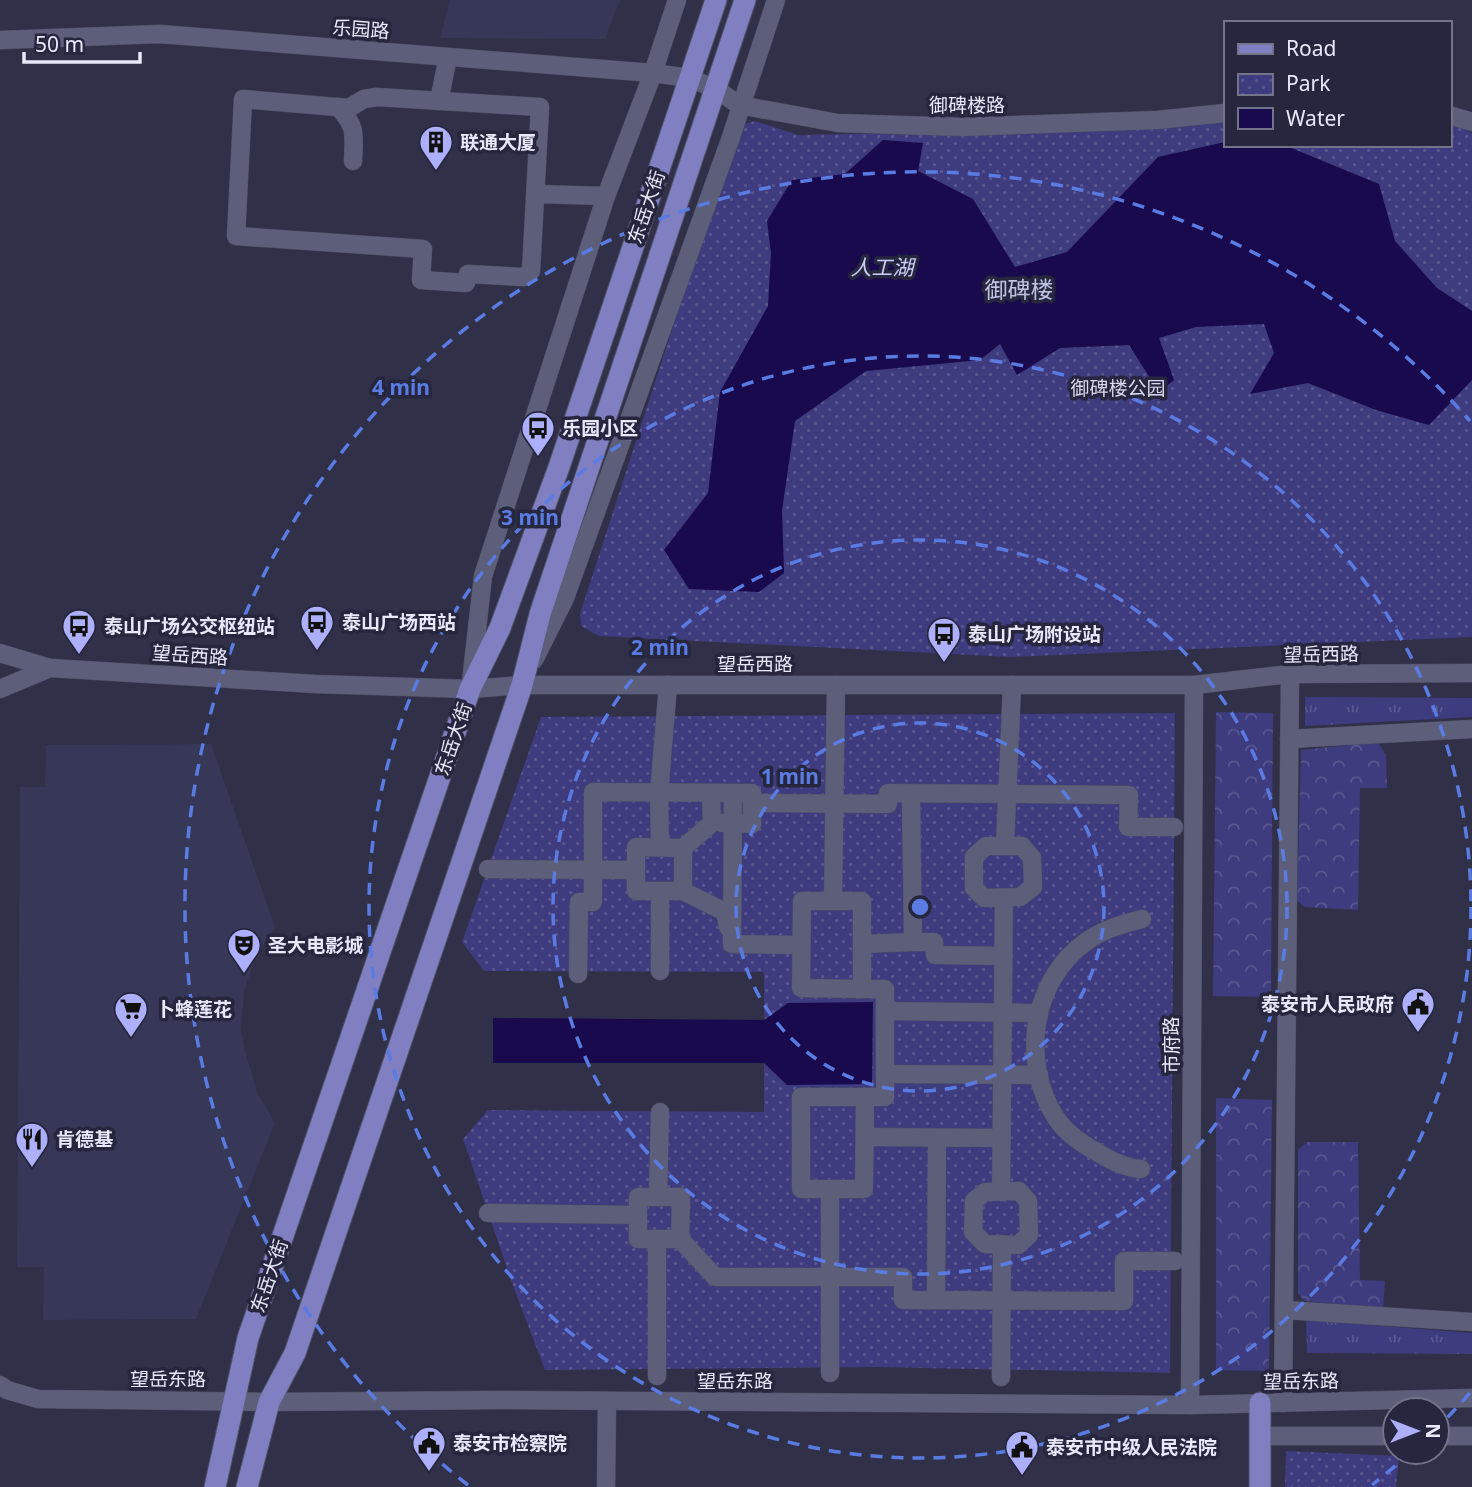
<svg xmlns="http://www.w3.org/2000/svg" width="1472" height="1487" font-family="'Noto Sans','Noto Sans SC',sans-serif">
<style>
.built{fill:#373757}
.grass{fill:url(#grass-tufts)}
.forest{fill:url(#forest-crowns)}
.park{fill:url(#park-dots)}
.water{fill:#180a4c}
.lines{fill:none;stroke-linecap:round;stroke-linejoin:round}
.minor-casing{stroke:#4e4e64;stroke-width:19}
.major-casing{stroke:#4e4e64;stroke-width:23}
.minor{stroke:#5d5f7a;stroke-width:18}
.major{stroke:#7f7fc1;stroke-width:21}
.ring{fill:none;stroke:#5a7ce2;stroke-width:3.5;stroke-dasharray:12 9}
.labels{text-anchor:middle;stroke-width:7;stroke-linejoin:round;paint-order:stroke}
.street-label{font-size:19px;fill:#e7e8f9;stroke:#26263f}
.poi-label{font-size:19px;font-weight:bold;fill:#e7e8f9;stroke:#26263f;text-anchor:start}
.park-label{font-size:19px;fill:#d8d9ee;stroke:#26263f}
.water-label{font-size:21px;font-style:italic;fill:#cccef7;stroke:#26263f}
.quarter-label{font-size:23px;fill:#c1c3e3;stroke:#26263f}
.centre{fill:#5a7ce2;stroke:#26263f;stroke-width:3.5}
.ring-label{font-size:21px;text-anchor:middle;font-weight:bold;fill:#5a7ce2;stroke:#26263f;stroke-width:7;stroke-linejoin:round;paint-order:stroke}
</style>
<defs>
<pattern id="grass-tufts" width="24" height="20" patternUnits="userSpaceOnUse" patternTransform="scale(1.75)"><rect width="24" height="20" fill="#3e3b7e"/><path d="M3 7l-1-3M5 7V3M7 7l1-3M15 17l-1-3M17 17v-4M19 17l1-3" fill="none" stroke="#5a5791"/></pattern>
<pattern id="forest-crowns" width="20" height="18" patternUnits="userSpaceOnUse" patternTransform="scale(1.75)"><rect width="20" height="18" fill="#3e3b7e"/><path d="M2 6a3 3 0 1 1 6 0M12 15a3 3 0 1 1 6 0" fill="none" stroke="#5a5791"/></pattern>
<pattern id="park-dots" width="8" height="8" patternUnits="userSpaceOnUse" patternTransform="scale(1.75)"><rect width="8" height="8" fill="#3e3b7e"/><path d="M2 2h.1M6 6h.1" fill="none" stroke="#5a5791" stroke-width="1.8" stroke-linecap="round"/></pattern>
</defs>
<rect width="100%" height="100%" fill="#303049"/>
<g class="built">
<path d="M 450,0 L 620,0 L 605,39 L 440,38 Z"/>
<path d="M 211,744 L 275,927 L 255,958 L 244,993 L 241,1029 L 245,1050 L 257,1092 L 275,1123 L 196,1319 L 43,1320 L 44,1267 L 17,1267 L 20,787 L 45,787 L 46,745 Z"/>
</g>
<g class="grass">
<path d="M 1305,697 L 1472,698 L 1472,717 L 1305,726 Z"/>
<path d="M 1306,1320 L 1472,1333 L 1472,1354 L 1307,1353 Z"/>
</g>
<g class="forest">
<path d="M 1216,712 L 1273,713 L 1271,997 L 1213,996 Z"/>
<path d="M 1378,742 L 1386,755 L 1387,788 L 1360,788 L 1358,910 L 1304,907 L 1297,900 L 1301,750 Z"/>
<path d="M 1216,1098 L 1272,1100 L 1269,1371 L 1216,1370 Z"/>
<path d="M 1307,1142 L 1358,1142 L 1360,1280 L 1385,1281 L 1383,1309 L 1305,1301 L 1298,1294 L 1298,1150 Z"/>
</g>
<g class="park">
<path d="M 1225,116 L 1225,145 L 1449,145 L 1449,122 L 1472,133 L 1472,637 L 1011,657 L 599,636 L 581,626 L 580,614 L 738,126 L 755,121 L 798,135 L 1031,130 Z"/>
<path d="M 1175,713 L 1170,1373 L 878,1367 L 545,1370 L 513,1286 L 463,1139 L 488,1110 L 764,1112 L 764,972 L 484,971 L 462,942 L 541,717 Z"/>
<path d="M 1286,1451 L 1399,1456 L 1396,1487 L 1285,1487 Z"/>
</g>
<g class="water">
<path d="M 883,140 L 923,143 L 918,171 L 973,199 L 1015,267 L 1067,252 L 1158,157 L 1225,142 L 1225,145 L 1284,145 L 1379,184 L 1395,241 L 1437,288 L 1472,311 L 1472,380 L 1429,425 L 1376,410 L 1308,383 L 1250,394 L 1274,353 L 1264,324 L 1196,327 L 1159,338 L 1174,380 L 1159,392 L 1129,345 L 1060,348 L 1017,375 L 1000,344 L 980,360 L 866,371 L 795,421 L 782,510 L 784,573 L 759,592 L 689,589 L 664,550 L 708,493 L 720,392 L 768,306 L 771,253 L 767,221 L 792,180 L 845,174 Z"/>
<path d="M 873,1002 L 872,1084 L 787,1085 L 764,1063 L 493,1063 L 493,1018 L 764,1020 L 788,1003 Z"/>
</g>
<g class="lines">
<defs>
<g id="minor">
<path d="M 0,40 L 160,34 L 653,73 L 689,78 L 716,89 L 739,105 L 838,123 L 962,127 L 1157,120 L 1225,113"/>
<path d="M 377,97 L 540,107 L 531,271 L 524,277 L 468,274 L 466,283 L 421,280 L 423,249 L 236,236 L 243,99 L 349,108 L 364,99 Z"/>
<path d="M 439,101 L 448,57"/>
<path d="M 338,107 C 357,127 354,134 353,161"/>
<path d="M 1449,115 L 1472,122"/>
<path d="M 536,194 L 606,196"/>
<path d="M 0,653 L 50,668"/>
<path d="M 534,660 L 565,598 L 730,140 L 776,0"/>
<path d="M 471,682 L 483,576 L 606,196 L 653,73 L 677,0"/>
<path d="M 0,689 L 50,668 L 315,684 L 470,689 L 522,685 L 1194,685 L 1290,674 L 1472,673"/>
<path d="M 1289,739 L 1472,729"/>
<path d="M 733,793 L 732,944 L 801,945"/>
<path d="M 722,823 L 752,824 L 752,803"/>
<path d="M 986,846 L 1022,846 L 1032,858 L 1033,887 L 1020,897 L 984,898 L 974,888 L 974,857 Z"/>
<path d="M 1005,846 L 1012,685"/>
<path d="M 636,847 L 683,848 L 683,891 L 636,891 Z"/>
<path d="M 660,847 L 659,793 L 668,685"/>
<path d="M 683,848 L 712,823 L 711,793"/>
<path d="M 488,869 L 636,870"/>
<path d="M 660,891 L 660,971"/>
<path d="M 683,891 L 725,912 L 728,927"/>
<path d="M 833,901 L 802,901 L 801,988 L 862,989"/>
<path d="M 913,942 L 934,942 L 935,955 L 1004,956"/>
<path d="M 862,944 L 913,942 L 911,794"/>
<path d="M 578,974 L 579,902 L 593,902 L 593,792 L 752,793 L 752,803 L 888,804 L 888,793 L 1129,795 L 1128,827 L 1174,827"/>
<path d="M 885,1011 L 1038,1013"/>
<path d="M 885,1074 L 1039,1075"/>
<path d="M 865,1137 L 1002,1138"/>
<path d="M 1141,1169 C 1125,1168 1111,1161 1097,1152 C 1082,1144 1066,1133 1056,1118 C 1020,1062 1031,980 1087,941 C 1104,929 1123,924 1142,919"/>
<path d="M 830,1189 L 801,1189 L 801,1097 L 865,1097"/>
<path d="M 1019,1191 L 1028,1201 L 1029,1235 L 1018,1245 L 985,1244 L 973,1232 L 974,1201 L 985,1192 Z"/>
<path d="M 1001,1192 L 1004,898"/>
<path d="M 658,1197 L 660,1112"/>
<path d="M 488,1213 L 638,1215"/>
<path d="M 657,1239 L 657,1376"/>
<path d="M 680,1239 L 638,1239 L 638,1197 L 681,1197 L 680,1239 L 715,1277 L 903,1277 L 903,1300 L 1124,1301 L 1124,1261 L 1175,1261"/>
<path d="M 936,1300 L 937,1138"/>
<path d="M 1285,1310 L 1472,1322"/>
<path d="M 830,1373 L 830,1189 L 864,1189 L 865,1097 L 885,1097 L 885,989 L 862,989 L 862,901 L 833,901 L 836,685"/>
<path d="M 1001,1377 L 1002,1244"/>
<path d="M 0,1385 L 7,1390 L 38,1399 L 269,1402 L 498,1400 L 1190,1405 L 1472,1398"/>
<path d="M 1283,1403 L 1290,674"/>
<path d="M 1190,1405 L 1194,685"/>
<path d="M 1260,1436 L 1395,1436"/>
<path d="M 1437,1436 L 1472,1436"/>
<path d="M 606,1487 L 607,1401"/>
</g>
<g id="major">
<path d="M 215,1487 L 248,1338 L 470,689 L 500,628 L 559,467 L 716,0"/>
<path d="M 247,1487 L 269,1402 L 295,1353 L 522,685 L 540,614 L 745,0"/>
<path d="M 1260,1487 L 1260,1403"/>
</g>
</defs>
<use href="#minor" class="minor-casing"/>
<use href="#major" class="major-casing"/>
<use href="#minor" class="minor"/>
<use href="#major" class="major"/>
</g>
<g class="ring">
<circle cx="920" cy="907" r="184"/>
<circle cx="920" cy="907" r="367"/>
<circle cx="920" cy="907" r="551"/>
<path d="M1470 1393A734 734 0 0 1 1439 1426M1411 1452A734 734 0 0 1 1372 1485M468 1485A734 734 0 1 1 1470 421"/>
</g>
<defs>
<symbol id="building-pin" viewBox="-11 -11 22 30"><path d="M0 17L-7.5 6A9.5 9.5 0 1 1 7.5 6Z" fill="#adaffb" stroke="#26263f"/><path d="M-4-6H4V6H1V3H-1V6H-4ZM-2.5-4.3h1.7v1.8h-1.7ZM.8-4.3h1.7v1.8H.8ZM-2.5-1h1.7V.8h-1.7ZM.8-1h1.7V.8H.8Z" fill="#111"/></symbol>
<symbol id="bus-pin" viewBox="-11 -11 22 30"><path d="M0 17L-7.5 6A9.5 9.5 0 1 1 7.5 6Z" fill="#adaffb" stroke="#26263f"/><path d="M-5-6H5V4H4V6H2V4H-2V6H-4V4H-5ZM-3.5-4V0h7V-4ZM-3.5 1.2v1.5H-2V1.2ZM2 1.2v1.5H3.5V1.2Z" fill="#111"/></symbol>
<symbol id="theatre-pin" viewBox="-11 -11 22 30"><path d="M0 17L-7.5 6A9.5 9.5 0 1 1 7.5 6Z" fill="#adaffb" stroke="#26263f"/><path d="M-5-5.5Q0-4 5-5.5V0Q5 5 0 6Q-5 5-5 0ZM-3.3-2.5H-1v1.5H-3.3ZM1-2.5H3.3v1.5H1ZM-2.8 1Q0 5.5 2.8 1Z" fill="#111"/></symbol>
<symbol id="civic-pin" viewBox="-11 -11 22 30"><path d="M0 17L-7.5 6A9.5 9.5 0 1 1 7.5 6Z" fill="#adaffb" stroke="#26263f"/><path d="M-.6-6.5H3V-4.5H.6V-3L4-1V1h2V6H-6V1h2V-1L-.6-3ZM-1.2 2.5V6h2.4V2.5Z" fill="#111"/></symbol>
<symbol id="supermarket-pin" viewBox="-11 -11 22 30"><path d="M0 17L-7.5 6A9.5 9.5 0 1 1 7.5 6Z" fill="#adaffb" stroke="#26263f"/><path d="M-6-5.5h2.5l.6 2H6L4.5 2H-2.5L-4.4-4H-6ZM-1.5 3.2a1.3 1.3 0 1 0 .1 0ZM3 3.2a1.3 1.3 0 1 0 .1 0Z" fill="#111"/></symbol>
<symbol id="restaurant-pin" viewBox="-11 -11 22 30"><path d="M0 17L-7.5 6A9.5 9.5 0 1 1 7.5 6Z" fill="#adaffb" stroke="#26263f"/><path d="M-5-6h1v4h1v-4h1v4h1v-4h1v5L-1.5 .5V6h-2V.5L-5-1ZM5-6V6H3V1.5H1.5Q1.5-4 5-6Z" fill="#111"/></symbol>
</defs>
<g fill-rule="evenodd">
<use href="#building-pin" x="417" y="123" width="38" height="52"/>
<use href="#bus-pin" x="519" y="409" width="38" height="52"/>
<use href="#bus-pin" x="298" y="603" width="38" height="52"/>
<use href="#bus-pin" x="60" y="607" width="38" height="52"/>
<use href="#bus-pin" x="925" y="615" width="38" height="52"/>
<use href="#theatre-pin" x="225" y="926" width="38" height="52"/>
<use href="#civic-pin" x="1399" y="985" width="38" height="52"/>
<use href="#supermarket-pin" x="112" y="990" width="38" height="52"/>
<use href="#restaurant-pin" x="13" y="1120" width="38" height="52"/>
<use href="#civic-pin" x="410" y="1424" width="38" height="52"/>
<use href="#civic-pin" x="1003" y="1428" width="38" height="52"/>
</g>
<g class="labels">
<g class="street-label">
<text transform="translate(361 29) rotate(4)" y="7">乐园路</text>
<text x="967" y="112">御碑楼路</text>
<text transform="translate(646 207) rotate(-71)" y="7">东岳大街</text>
<text transform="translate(1321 654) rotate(-1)" y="7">望岳西路</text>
<text transform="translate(190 655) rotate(4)" y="7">望岳西路</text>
<text x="755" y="671">望岳西路</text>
<text transform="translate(453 739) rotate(-71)" y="7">东岳大街</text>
<text transform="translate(1171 1045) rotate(-90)" y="7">市府路</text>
<text transform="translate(269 1276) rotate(-71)" y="7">东岳大街</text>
<text x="168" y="1386">望岳东路</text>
<text x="735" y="1388">望岳东路</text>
<text transform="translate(1301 1381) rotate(-1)" y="7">望岳东路</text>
</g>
<g class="poi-label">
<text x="460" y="149">联通大厦</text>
<text x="562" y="435">乐园小区</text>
<text x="342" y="629">泰山广场西站</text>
<text x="104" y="633">泰山广场公交枢纽站</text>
<text x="968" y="641">泰山广场附设站</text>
<text x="268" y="952">圣大电影城</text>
<text x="1394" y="1011" text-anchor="end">泰安市人民政府</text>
<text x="156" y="1016">卜蜂莲花</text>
<text x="56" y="1146">肯德基</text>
<text x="453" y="1450">泰安市检察院</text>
<text x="1046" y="1454">泰安市中级人民法院</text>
</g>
<g class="park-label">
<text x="1118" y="395">御碑楼公园</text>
</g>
<g class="water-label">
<text x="882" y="275">人工湖</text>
</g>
<g class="quarter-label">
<text x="1019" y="298">御碑楼</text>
</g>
</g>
<circle cx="920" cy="907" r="10" class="centre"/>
<g class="ring-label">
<text x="401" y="395">4 min</text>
<text x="530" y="525">3 min</text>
<text x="660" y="655">2 min</text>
<text x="790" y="784">1 min</text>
</g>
<rect x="1224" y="21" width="228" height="126" fill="#26263f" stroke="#737489" stroke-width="2"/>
<rect x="1238" y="44" width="35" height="10" fill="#7f7fc1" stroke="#737489" stroke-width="2"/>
<text x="1286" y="56" font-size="21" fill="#e7e8f9">Road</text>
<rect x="1238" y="74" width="35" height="21" fill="url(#park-dots)" stroke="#737489" stroke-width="2"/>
<text x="1286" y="91" font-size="21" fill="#e7e8f9">Park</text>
<rect x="1238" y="108" width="35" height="21" fill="#180a4c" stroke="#737489" stroke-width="2"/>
<text x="1286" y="126" font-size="21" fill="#e7e8f9">Water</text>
<g transform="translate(1416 1431) rotate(90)"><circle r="33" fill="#26263f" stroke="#737489" stroke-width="2"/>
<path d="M0-5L12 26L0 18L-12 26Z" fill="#adaffb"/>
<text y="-10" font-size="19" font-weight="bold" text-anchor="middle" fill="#e7e8f9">N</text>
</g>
<path d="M24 52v10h116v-10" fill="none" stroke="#e7e8f9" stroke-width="3.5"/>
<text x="35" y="52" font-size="21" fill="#e7e8f9" stroke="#26263f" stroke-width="5" paint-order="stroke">50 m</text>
</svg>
